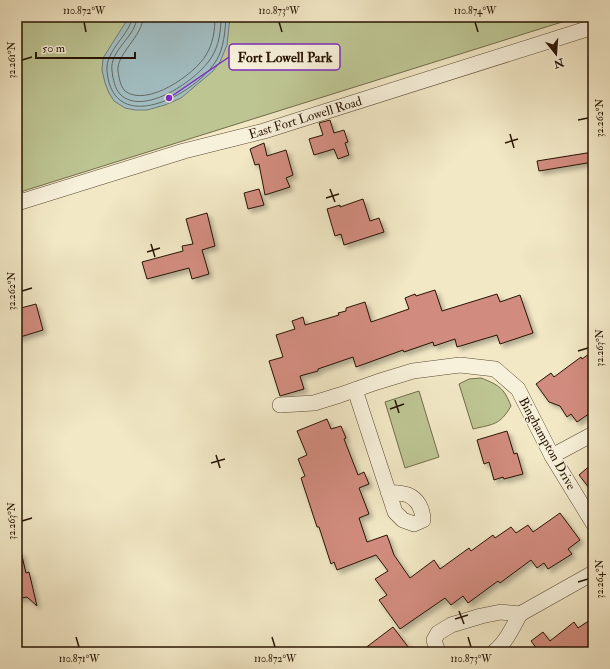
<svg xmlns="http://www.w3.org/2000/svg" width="610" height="669" font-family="'IM FELL Double Pica',serif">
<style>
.green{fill:#bdc593;stroke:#726c4a}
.water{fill:#a1bdc1;stroke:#707975}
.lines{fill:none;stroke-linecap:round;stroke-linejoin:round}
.shore{stroke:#646862;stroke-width:1}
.building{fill:#d28c7f;stroke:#271402;filter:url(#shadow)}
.minor-casing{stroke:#5a4933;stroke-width:16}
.minor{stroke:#f7f0da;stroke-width:15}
.ticks{fill:none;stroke:#271402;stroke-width:1.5}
.labels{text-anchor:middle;stroke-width:3;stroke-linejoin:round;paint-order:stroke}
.street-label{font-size:13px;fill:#271402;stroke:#f7f0da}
.leader{fill:none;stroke:#7b2cbf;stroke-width:1.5}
.callout-dot{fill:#7b2cbf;stroke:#f7f0da;stroke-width:1.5}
.callout{fill:#f7f0da;stroke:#7b2cbf;stroke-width:1.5}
.callout-label{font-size:14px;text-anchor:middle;font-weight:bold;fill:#271402}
.neatline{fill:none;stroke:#271402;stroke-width:1.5}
.ticks-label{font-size:10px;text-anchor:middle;fill:#271402}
</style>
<defs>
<filter id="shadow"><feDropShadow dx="3.5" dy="3.5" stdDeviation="2" flood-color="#0004"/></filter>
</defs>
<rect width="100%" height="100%" fill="#f2e8c6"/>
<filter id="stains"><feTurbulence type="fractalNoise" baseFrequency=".005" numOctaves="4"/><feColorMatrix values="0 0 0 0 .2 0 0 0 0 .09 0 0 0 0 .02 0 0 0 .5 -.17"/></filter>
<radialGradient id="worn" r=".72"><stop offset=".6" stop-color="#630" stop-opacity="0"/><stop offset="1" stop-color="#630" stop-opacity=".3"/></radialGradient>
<g class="green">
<path d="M 17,17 L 578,17 L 17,193 Z"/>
<path d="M 481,378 C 499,385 504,388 511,406 C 500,425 494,424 473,429 L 459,384 L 469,379 Z"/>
<path d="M 419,391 L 439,457 L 405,468 L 385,402 Z"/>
</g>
<path class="water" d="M 129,17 L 230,17 L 227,45 L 220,62 L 213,71 L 181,98 L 165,105 L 147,110 L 135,110 L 125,108 L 114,101 L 109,93 L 105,83 L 102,70 L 103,58 Z"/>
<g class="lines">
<g class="shore">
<path d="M 132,17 C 131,34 105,50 107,71 C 113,138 195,95 216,61 C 224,48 225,32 226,17"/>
<path d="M 137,17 C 136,37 109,50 112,71 C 113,79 115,89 120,94 C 143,118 198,79 211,58 C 219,46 221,31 221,17"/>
<path d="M 143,17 C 143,36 116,54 118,71 C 119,77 120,86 125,91 C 147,108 195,74 206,55 C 213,44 215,30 215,17"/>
</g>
</g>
<g class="building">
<path d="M 330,120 L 334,133 L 344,130 L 348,142 L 345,143 L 349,155 L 338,159 L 334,149 L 314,155 L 309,139 L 323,135 L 319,123 Z"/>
<path d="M 264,143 L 267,156 L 286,150 L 293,175 L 286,178 L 290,187 L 265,195 L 259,164 L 255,165 L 250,149 Z"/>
<path d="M 593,152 L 593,162 L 539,171 L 537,161 Z"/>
<path d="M 259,189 L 264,205 L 248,209 L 244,193 Z"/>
<path d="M 363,199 L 370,221 L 379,218 L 384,232 L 344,245 L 341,234 L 335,236 L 327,209 L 340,205 L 340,207 Z"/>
<path d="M 207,213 L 215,246 L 202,250 L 209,274 L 192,279 L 189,268 L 147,279 L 142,262 L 183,251 L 182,246 L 193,244 L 186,219 Z"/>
<path d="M 435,290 L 442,311 L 497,294 L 500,302 L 520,295 L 533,333 L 500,344 L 497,335 L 457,347 L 455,339 L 434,346 L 433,342 L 404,352 L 403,350 L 356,367 L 353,357 L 318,369 L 318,371 L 300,376 L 304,389 L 280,396 L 269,361 L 283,357 L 276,335 L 295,329 L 292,321 L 303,317 L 305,325 L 339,315 L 338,313 L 346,311 L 346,308 L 365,302 L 371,322 L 409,309 L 405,298 L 415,294 L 416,296 Z"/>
<path d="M 36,304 L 43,330 L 17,338 L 17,309 Z"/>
<path d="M 593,351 L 593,411 L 577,422 L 571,414 L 567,417 L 560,406 L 549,402 L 536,384 L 551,373 L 554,377 L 581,357 L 582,359 Z"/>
<path d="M 327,419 L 331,429 L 341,426 L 346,438 L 344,439 L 358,475 L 364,472 L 369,484 L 359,488 L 369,514 L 359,518 L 367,542 L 387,535 L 394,555 L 410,578 L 434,560 L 440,569 L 469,548 L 471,551 L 493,535 L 495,538 L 511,527 L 516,533 L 528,525 L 533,532 L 560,513 L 580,540 L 568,549 L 572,554 L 548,569 L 544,563 L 537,568 L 531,560 L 500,583 L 498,581 L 468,603 L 463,596 L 451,605 L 445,598 L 400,629 L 379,600 L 387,595 L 375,579 L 388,571 L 376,555 L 337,570 L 334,562 L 331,564 L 319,527 L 317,527 L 301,478 L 305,476 L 298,459 L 307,455 L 297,431 Z"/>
<path d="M 507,431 L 514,454 L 517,453 L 523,474 L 504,479 L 503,477 L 494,480 L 489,462 L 484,464 L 477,440 Z"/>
<path d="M 593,463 L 593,493 L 579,475 Z"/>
<path d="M 21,552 L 26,573 L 29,572 L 37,606 L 27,597 L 17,599 L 17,553 Z"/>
<path d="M 593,618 L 593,652 L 535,652 L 538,650 L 531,641 L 543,632 L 550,641 L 574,622 L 578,628 Z"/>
<path d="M 393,627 L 412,652 L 360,652 Z"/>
</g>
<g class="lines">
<defs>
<g id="minor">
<path d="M 17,203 L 184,151 L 264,131 L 593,27"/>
<path d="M 355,390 L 395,512 L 403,520 L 414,524 L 423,520 C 423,510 418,499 408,495 C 403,493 394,493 388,492"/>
<path d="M 280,405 L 314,403 L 340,395 L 377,382 L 413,371 L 460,365 L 495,369 L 518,389 L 552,456 L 593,523"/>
<path d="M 552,456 L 593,434"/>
<path d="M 438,652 L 434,640 L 438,633 L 451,625 L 481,616 L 501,612 L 520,614 L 593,573"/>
<path d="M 494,652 C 506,642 513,627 520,614"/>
</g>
</defs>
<use href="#minor" class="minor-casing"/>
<use href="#minor" class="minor"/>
</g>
<path class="ticks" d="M 84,22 L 86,32M 279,22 L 282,32M 475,22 L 478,32M 22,60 L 32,57M 578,120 L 588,118M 510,134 L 514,148M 505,143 L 518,139M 330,189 L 335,202M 326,198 L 339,194M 151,244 L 155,257M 147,252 L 160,248M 22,291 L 32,288M 578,351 L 588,348M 395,400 L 399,413M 390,409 L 404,404M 216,455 L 220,468M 211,463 L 225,459M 22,521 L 32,518M 578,582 L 588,579M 459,611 L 464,624M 455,619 L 468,615M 76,637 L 79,647M 272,637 L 275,647M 468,637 L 471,647"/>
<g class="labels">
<g class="street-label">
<text transform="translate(305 117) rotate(-17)" y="5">East Fort Lowell Road</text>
<text transform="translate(548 443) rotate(61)" y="5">Binghampton Drive</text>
</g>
</g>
<path class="leader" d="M169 98L229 57"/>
<circle class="callout-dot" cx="169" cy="98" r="4"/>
<rect class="callout" x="229" y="44" width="111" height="26" rx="4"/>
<g class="callout-label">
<text x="285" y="62">Fort Lowell Park</text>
</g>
<rect width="610" height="669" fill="none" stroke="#f2e8c6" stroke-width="44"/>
<g transform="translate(556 54) rotate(163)" stroke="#f7f0da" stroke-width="3" paint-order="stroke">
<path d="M0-3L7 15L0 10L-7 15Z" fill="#271402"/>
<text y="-6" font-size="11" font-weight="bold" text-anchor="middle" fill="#271402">N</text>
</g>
<path d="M36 52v6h99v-6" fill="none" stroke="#271402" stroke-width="2"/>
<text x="42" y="52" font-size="12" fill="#271402" stroke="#f7f0da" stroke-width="3" paint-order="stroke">50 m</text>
<rect x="22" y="22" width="566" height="625" class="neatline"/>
<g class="ticks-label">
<text x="84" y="14">110.872°W</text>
<text x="279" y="14">110.873°W</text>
<text x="475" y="14">110.874°W</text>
<text transform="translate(11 60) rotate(-90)" y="4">32.261°N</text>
<text transform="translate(599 118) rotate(-90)" y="4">32.262°N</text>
<text transform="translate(11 291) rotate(-90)" y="4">32.262°N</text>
<text transform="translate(599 348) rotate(-90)" y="4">32.263°N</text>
<text transform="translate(11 521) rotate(-90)" y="4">32.263°N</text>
<text transform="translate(599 579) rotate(-90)" y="4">32.264°N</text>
<text x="79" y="662">110.871°W</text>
<text x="275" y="662">110.872°W</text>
<text x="471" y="662">110.873°W</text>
</g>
<rect width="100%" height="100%" filter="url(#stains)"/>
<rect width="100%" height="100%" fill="url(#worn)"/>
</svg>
